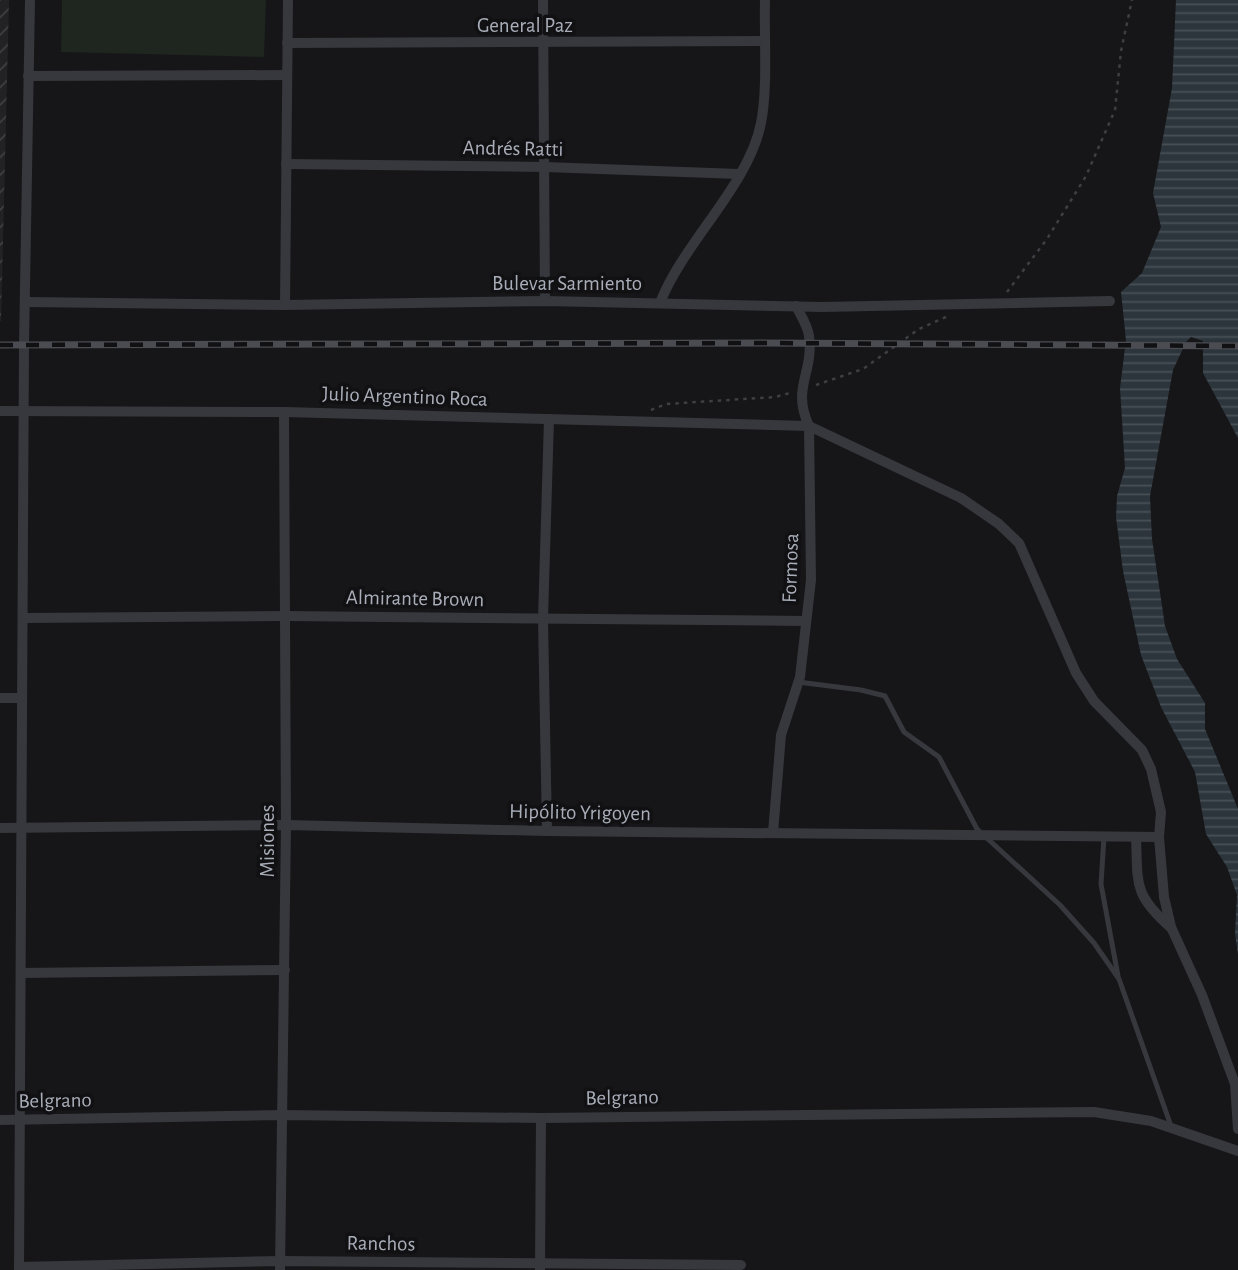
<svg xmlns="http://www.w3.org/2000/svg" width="1238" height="1270" font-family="'Alegreya Sans',sans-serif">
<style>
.industrial{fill:url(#industrial-furrows)}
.green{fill:#1e261f}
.water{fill:url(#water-rules)}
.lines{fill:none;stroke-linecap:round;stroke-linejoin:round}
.path{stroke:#3d3f44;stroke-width:2.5;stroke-dasharray:3.5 5;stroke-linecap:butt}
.lane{stroke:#37383d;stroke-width:5}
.street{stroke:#37383d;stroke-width:10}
.rail-casing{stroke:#4a4c52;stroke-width:7}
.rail{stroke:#111113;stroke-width:4.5;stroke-dasharray:13;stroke-linecap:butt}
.labels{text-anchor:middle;stroke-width:7;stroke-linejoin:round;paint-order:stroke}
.street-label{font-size:21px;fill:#a8adb8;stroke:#111113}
</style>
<defs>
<pattern id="industrial-furrows" width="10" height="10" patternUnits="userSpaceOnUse" patternTransform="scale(1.75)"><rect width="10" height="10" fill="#222225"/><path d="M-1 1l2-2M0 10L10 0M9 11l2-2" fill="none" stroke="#3f3f43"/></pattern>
<pattern id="water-rules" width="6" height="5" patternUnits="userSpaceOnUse" patternTransform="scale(1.75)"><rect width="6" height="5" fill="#2c353c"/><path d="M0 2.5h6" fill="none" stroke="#485056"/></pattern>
</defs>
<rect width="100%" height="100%" fill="#161618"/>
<path class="industrial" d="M 0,0 L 9,0 L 1,321 L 0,321 Z"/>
<path class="green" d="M 62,0 L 266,0 L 264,57 L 61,52 Z"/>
<path class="water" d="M 1176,0 L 1238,0 L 1238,438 L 1203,373 L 1203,341 L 1191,337 L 1186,342 L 1173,370 L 1150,496 L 1152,539 L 1165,626 L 1177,659 L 1205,703 L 1205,729 L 1238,809 L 1238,955 L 1235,934 L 1237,895 L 1227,867 L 1206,834 L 1195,772 L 1161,707 L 1141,655 L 1123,571 L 1116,517 L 1117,496 L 1125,468 L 1120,388 L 1126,340 L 1121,292 L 1142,273 L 1161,227 L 1153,193 L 1172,88 Z"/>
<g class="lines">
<g class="path">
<path d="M 1007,292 L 1047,239 L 1086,176 L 1115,110 L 1121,51 L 1132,0"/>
<path d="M 816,385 L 863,369 L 919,329 L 946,317"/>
<path d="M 651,410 L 666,404 L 775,397 L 790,393"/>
</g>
<g class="lane">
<path d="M 798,682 L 861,690 L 885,696 L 904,732 L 939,757 L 977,829 L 1060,905 L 1094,943 L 1119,979 L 1171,1126"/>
<path d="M 1104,837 L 1101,884 L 1118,976"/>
</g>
<g class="street">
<path d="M 543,0 L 545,301"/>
<path d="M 287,43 L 764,41"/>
<path d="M 28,76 L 287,75"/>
<path d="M 286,164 L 545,167 L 739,174"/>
<path d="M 25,302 L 285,305 L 545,301 L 822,307 L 1110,301"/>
<path d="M 660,303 C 683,243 749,185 761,123 C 768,88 764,37 765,0"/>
<path d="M 285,305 L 288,0"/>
<path d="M 0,411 L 284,412 L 809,426 L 961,498 L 999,524 L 1019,543 L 1076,673 L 1094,701 L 1142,750 L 1151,769 L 1161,812 L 1159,837 L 1164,897 L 1171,927 L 1202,995 L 1235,1084 L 1238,1129"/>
<path d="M 23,618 L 284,616 L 806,621"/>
<path d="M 0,698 L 22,698"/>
<path d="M 0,828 L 286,825 L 547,831 L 1159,837"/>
<path d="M 547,831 L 543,619 L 549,419"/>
<path d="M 773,833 L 781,735 L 800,677 L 811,580 L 809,426 C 791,387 814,374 809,336 C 808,326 801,316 796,306"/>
<path d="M 1136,837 C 1138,884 1133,894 1170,927"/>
<path d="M 21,973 L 285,970"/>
<path d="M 0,1120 L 282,1115 L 541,1118 L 1094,1112 L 1151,1121 L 1238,1151"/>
<path d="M 19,1267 L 280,1261 L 741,1265"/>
<path d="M 540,1269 L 541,1118"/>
<path d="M 19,1270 L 24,345 L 30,0"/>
<path d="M 280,1270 L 286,825 L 284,412"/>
</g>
<defs>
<path id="rail" d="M 0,345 L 763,343 L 1238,346"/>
</defs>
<use href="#rail" class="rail-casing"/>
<use href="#rail" class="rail"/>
</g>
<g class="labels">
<g class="street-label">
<text x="525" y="32">General Paz</text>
<text transform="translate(513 148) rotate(1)" y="7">Andrés Ratti</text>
<text x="567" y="290">Bulevar Sarmiento</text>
<text transform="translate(405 396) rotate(2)" y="7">Julio Argentino Roca</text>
<text transform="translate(790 568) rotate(-88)" y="7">Formosa</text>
<text transform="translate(415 598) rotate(1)" y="7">Almirante Brown</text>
<text transform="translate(580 812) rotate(1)" y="7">Hipólito Yrigoyen</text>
<text transform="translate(267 841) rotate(-90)" y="7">Misiones</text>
<text transform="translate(622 1097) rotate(-1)" y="7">Belgrano</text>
<text transform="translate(55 1100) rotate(-1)" y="7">Belgrano</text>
<text transform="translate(381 1243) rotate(1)" y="7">Ranchos</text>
</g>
</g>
</svg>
